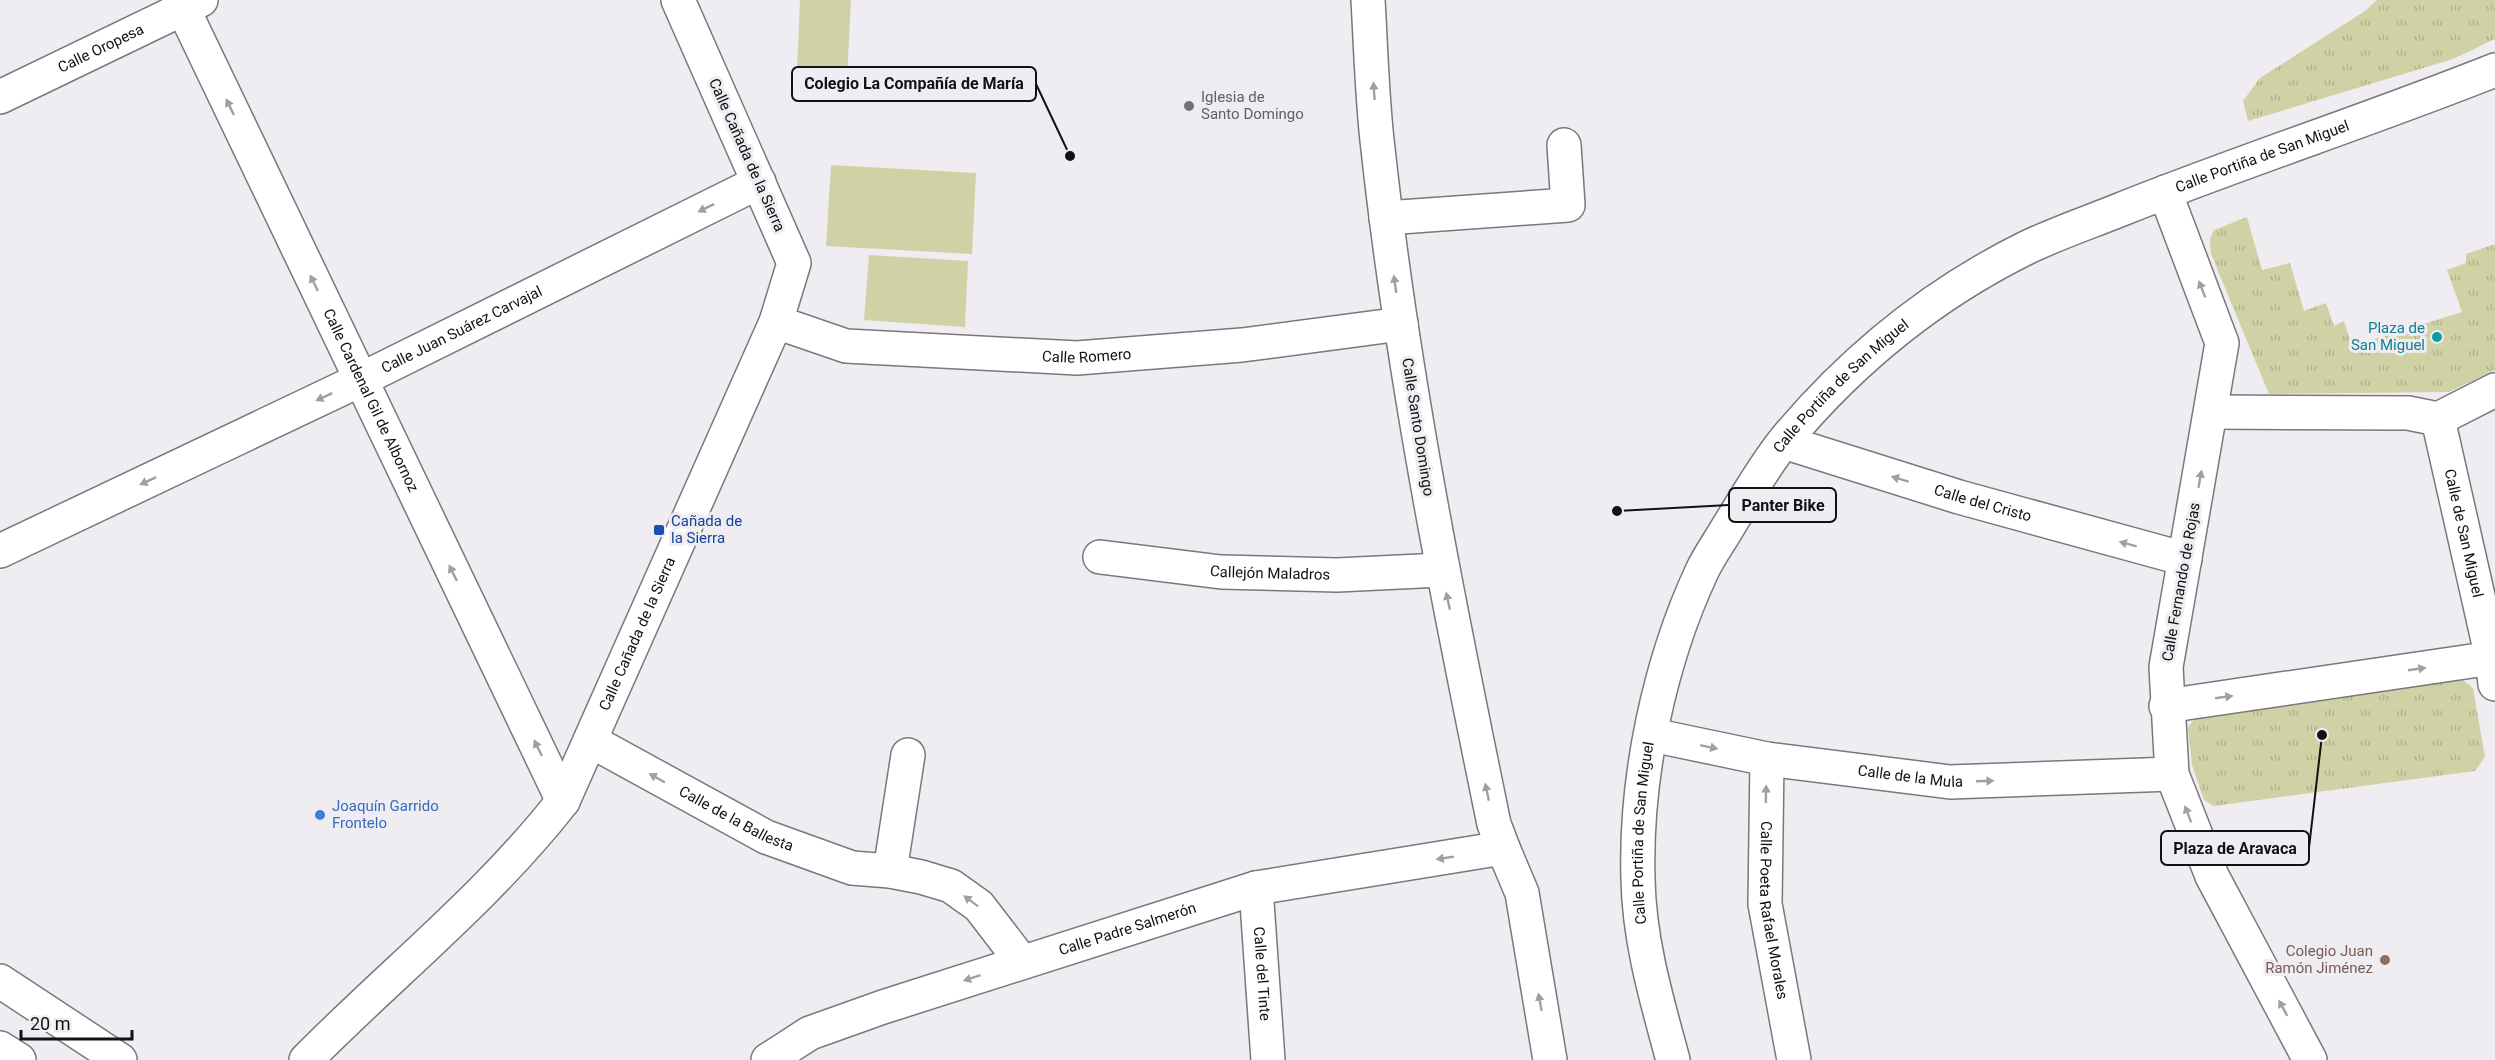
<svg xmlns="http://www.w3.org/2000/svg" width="2495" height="1060" font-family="Roboto,sans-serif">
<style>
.grass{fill:url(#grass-tufts)}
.pitch{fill:#d0d2a6}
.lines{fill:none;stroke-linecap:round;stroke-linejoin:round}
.minor-casing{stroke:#7a777d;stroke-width:36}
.tertiary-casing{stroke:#7a777d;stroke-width:36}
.secondary-casing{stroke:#7a777d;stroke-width:36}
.primary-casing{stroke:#7a777d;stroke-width:36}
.minor{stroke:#fff;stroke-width:33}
.tertiary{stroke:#fff;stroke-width:33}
.secondary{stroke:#fff;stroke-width:33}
.primary{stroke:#fff;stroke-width:33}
.oneway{fill:#a0a0a1}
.worship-dot{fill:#6b7280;stroke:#efecf2;stroke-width:2}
.culture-dot{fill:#0f9aa8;stroke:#efecf2;stroke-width:2}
.transit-dot{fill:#1a4fb4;stroke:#efecf2;stroke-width:2}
.shop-dot{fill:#3f7fe0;stroke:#efecf2;stroke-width:2}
.education-dot{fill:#8d6e63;stroke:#efecf2;stroke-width:2}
.labels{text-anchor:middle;stroke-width:6;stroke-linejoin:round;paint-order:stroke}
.street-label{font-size:15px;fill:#121113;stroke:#efecf2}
.worship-label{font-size:15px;fill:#5b616d;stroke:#efecf2;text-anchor:start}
.culture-label{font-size:15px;fill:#0d838f;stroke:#efecf2;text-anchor:end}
.transit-label{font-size:15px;fill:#164399;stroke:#efecf2;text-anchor:start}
.shop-label{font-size:15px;fill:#366cbe;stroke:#efecf2;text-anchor:start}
.education-label{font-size:15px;fill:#785e54;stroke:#efecf2;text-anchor:end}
.leader{fill:none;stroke:#121113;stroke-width:2}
.callout-dot{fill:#121113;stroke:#efecf2;stroke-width:2}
.callout{fill:#efecf2;stroke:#121113;stroke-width:2}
.callout-label{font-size:16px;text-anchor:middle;font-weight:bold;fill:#121113}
</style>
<defs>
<pattern id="grass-tufts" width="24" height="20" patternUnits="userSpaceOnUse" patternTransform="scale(1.5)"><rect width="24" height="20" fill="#d0d2a6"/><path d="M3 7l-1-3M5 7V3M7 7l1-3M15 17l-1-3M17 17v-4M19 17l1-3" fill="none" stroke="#b2b38e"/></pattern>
</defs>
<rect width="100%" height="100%" fill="#efecf2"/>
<g class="grass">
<path d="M 2377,0 L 2495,0 L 2495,39 L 2453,59 L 2248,121 L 2243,101 L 2260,78 L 2365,11 Z"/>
<path d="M 2247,217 L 2262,270 L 2290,263 L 2304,311 L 2326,303 L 2334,326 L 2344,321 L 2352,346 L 2462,312 L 2447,270 L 2466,263 L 2466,254 L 2495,244 L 2495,370 L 2449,392 L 2269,394 L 2211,254 L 2210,239 L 2214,230 Z"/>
<path d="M 2461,679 L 2473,688 L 2485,757 L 2475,771 L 2214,806 L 2204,800 L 2192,765 L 2188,728 L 2195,718 Z"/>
</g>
<g class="pitch">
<path d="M 800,0 L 851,0 L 846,99 L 796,96 Z"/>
<path d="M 831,165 L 976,173 L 972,254 L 826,246 Z"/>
<path d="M 869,255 L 968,261 L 965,327 L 864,320 Z"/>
</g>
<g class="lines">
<defs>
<g id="minor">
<path id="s1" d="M 179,0 L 563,801"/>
<path id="s2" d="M 0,97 L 201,0"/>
<path d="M 2165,192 L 2222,343 L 2166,667 L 2172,774 L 2212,876 L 2310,1060"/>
<path d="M 1386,218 L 1568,205 L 1564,145"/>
<path id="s3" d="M 776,322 L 846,346 L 1077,358 L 1242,345 L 1401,324"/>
<path d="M 2212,412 L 2408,413 L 2438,419 L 2495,390"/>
<path id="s4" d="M 2438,419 L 2492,658 L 2495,684"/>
<path id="s5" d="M 1784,442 L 1959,497 L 2185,559"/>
<path id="s6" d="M 0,551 L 360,380 L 759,182"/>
<path id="s7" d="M 1100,557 L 1221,572 L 1337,575 L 1441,570"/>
<path d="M 2166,706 L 2492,658"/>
<path id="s8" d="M 1652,735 L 1767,759 L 1950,782 L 2172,774"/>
<path id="s9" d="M 591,741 L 766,837 L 852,868 L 890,871 L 921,877 L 951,886 L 979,906 L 1022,962"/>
<path id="s10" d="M 1767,759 L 1765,904 L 1794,1060"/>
<path d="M 890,871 L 908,755"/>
<path id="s11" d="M 1256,888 L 1268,1060"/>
<path id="s12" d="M 306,1060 C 391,974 488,897 563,801 L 776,322 L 794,263 L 678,0"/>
<path id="s13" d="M 768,1060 L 810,1033 L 883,1007 L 1256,888 L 1503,848 L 1494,824 C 1448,601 1403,377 1378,149 C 1372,100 1371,50 1368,0"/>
</g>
<g id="tertiary">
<path d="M 0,981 L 120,1060"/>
<path d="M 0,1048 L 19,1060"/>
</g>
<path id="secondary" d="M 1503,848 L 1522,893 L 1550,1060"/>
<g id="primary">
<path id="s14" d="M 1673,1060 C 1657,1001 1639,941 1638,879 C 1635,778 1659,663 1702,571 C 1709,556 1720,541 1728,527 C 1746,498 1764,466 1785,440 C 1851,361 1933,294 2026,248 C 2057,233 2090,222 2122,209 C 2245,160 2372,119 2495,70"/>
</g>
</defs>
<use href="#minor" class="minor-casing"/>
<use href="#tertiary" class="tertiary-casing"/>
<use href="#secondary" class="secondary-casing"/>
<use href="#primary" class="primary-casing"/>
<use href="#minor" class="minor"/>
<use href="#tertiary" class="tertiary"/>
<use href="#secondary" class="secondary"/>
<use href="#primary" class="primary"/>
</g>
<defs><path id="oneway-solid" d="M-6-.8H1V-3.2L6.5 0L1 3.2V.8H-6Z" transform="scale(1.5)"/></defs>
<g class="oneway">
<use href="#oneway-solid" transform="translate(1374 91) rotate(-94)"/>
<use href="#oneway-solid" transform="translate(230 107) rotate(-116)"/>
<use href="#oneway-solid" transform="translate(706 208) rotate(154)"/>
<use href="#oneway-solid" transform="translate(314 283) rotate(-116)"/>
<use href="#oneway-solid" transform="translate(1395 284) rotate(-98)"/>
<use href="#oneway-solid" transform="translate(2202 289) rotate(-111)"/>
<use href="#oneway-solid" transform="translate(324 397) rotate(155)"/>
<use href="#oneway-solid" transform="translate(1900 479) rotate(-163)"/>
<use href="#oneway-solid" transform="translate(2200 479) rotate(-80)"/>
<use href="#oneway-solid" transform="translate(148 481) rotate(155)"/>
<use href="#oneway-solid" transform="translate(2128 544) rotate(-165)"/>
<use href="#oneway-solid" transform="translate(453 573) rotate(-116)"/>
<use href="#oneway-solid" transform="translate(1448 601) rotate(-102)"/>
<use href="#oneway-solid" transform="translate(2417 669) rotate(-8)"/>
<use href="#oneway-solid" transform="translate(2224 697) rotate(-8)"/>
<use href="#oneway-solid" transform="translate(1709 747) rotate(12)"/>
<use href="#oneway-solid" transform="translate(538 748) rotate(-116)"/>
<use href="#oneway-solid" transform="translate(657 778) rotate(-151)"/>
<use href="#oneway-solid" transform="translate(1985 781) rotate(-2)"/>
<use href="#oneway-solid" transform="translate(1487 792) rotate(-102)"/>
<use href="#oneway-solid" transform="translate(1766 794) rotate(-89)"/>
<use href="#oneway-solid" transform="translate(2188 814) rotate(-111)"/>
<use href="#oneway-solid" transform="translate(1445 858) rotate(171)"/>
<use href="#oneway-solid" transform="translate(971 901) rotate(-143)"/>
<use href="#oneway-solid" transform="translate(972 978) rotate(162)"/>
<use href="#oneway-solid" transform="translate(1540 1002) rotate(-100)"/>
<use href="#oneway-solid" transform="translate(2283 1008) rotate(-118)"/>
</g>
<circle class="worship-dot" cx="1189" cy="106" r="6"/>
<circle class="culture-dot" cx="2437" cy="337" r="6"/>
<rect class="transit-dot" x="653" y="524" width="12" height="12" rx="3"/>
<circle class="shop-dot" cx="320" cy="815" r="6"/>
<circle class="education-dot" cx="2385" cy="960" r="6"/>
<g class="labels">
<g class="street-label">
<text dy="5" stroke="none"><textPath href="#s2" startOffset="112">Calle Oropesa</textPath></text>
<text transform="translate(747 155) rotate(66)" y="5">Calle Cañada de la Sierra</text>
<text dy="5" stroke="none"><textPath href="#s14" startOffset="1221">Calle Portiña de San Miguel</textPath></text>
<text dy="5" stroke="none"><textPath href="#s6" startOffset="512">Calle Juan Suárez Carvajal</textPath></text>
<text dy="5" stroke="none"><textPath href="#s3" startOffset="315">Calle Romero</textPath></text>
<text dy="5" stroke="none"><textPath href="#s14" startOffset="735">Calle Portiña de San Miguel</textPath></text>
<text dy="5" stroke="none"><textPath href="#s1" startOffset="444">Calle Cardenal Gil de Albornoz</textPath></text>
<text transform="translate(1418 427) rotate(81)" y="5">Calle Santo Domingo</text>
<text dy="5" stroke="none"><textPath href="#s5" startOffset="208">Calle del Cristo</textPath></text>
<text dy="5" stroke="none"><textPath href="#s4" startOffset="117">Calle de San Miguel</textPath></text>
<text dy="5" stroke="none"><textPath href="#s7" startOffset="171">Callejón Maladros</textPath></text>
<text transform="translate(2181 582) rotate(-80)" y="5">Calle Fernando de Rojas</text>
<text dy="5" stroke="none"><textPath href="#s12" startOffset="548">Calle Cañada de la Sierra</textPath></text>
<text dy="5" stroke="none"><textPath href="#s8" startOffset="262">Calle de la Mula</textPath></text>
<text dy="5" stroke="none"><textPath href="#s9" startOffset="165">Calle de la Ballesta</textPath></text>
<text dy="5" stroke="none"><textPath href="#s14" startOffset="231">Calle Portiña de San Miguel</textPath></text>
<text dy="5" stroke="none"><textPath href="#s10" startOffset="152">Calle Poeta Rafael Morales</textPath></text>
<text dy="5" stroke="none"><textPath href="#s13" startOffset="384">Calle Padre Salmerón</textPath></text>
<text dy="5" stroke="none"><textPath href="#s11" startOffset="86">Calle del Tinte</textPath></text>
</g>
<g class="worship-label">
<text x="1201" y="102">Iglesia de<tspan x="1201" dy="17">Santo Domingo</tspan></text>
</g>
<g class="culture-label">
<text x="2425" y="333">Plaza de<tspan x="2425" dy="17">San Miguel</tspan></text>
</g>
<g class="transit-label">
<text x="671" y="526">Cañada de<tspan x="671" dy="17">la Sierra</tspan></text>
</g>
<g class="shop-label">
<text x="332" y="811">Joaquín Garrido<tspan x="332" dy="17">Frontelo</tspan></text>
</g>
<g class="education-label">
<text x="2373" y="956">Colegio Juan<tspan x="2373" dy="17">Ramón Jiménez</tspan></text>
</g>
</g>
<path class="leader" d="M1070 156L1036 84M1617 511L1729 505M2322 735L2309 848"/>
<g class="callout-dot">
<circle cx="1070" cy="156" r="6"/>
<circle cx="1617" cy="511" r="6"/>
<circle cx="2322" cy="735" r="6"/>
</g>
<g class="callout">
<rect x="792" y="67" width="244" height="34" rx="6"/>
<rect x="1729" y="488" width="107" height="34" rx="6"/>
<rect x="2161" y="831" width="148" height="34" rx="6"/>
</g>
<g class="callout-label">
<text x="914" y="89">Colegio La Compañía de María</text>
<text x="1783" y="511">Panter Bike</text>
<text x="2235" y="854">Plaza de Aravaca</text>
</g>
<path d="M21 1030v9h111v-9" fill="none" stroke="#121113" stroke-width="3"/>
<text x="30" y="1030" font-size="18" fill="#121113" stroke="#efecf2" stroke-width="4.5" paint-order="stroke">20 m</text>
</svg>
